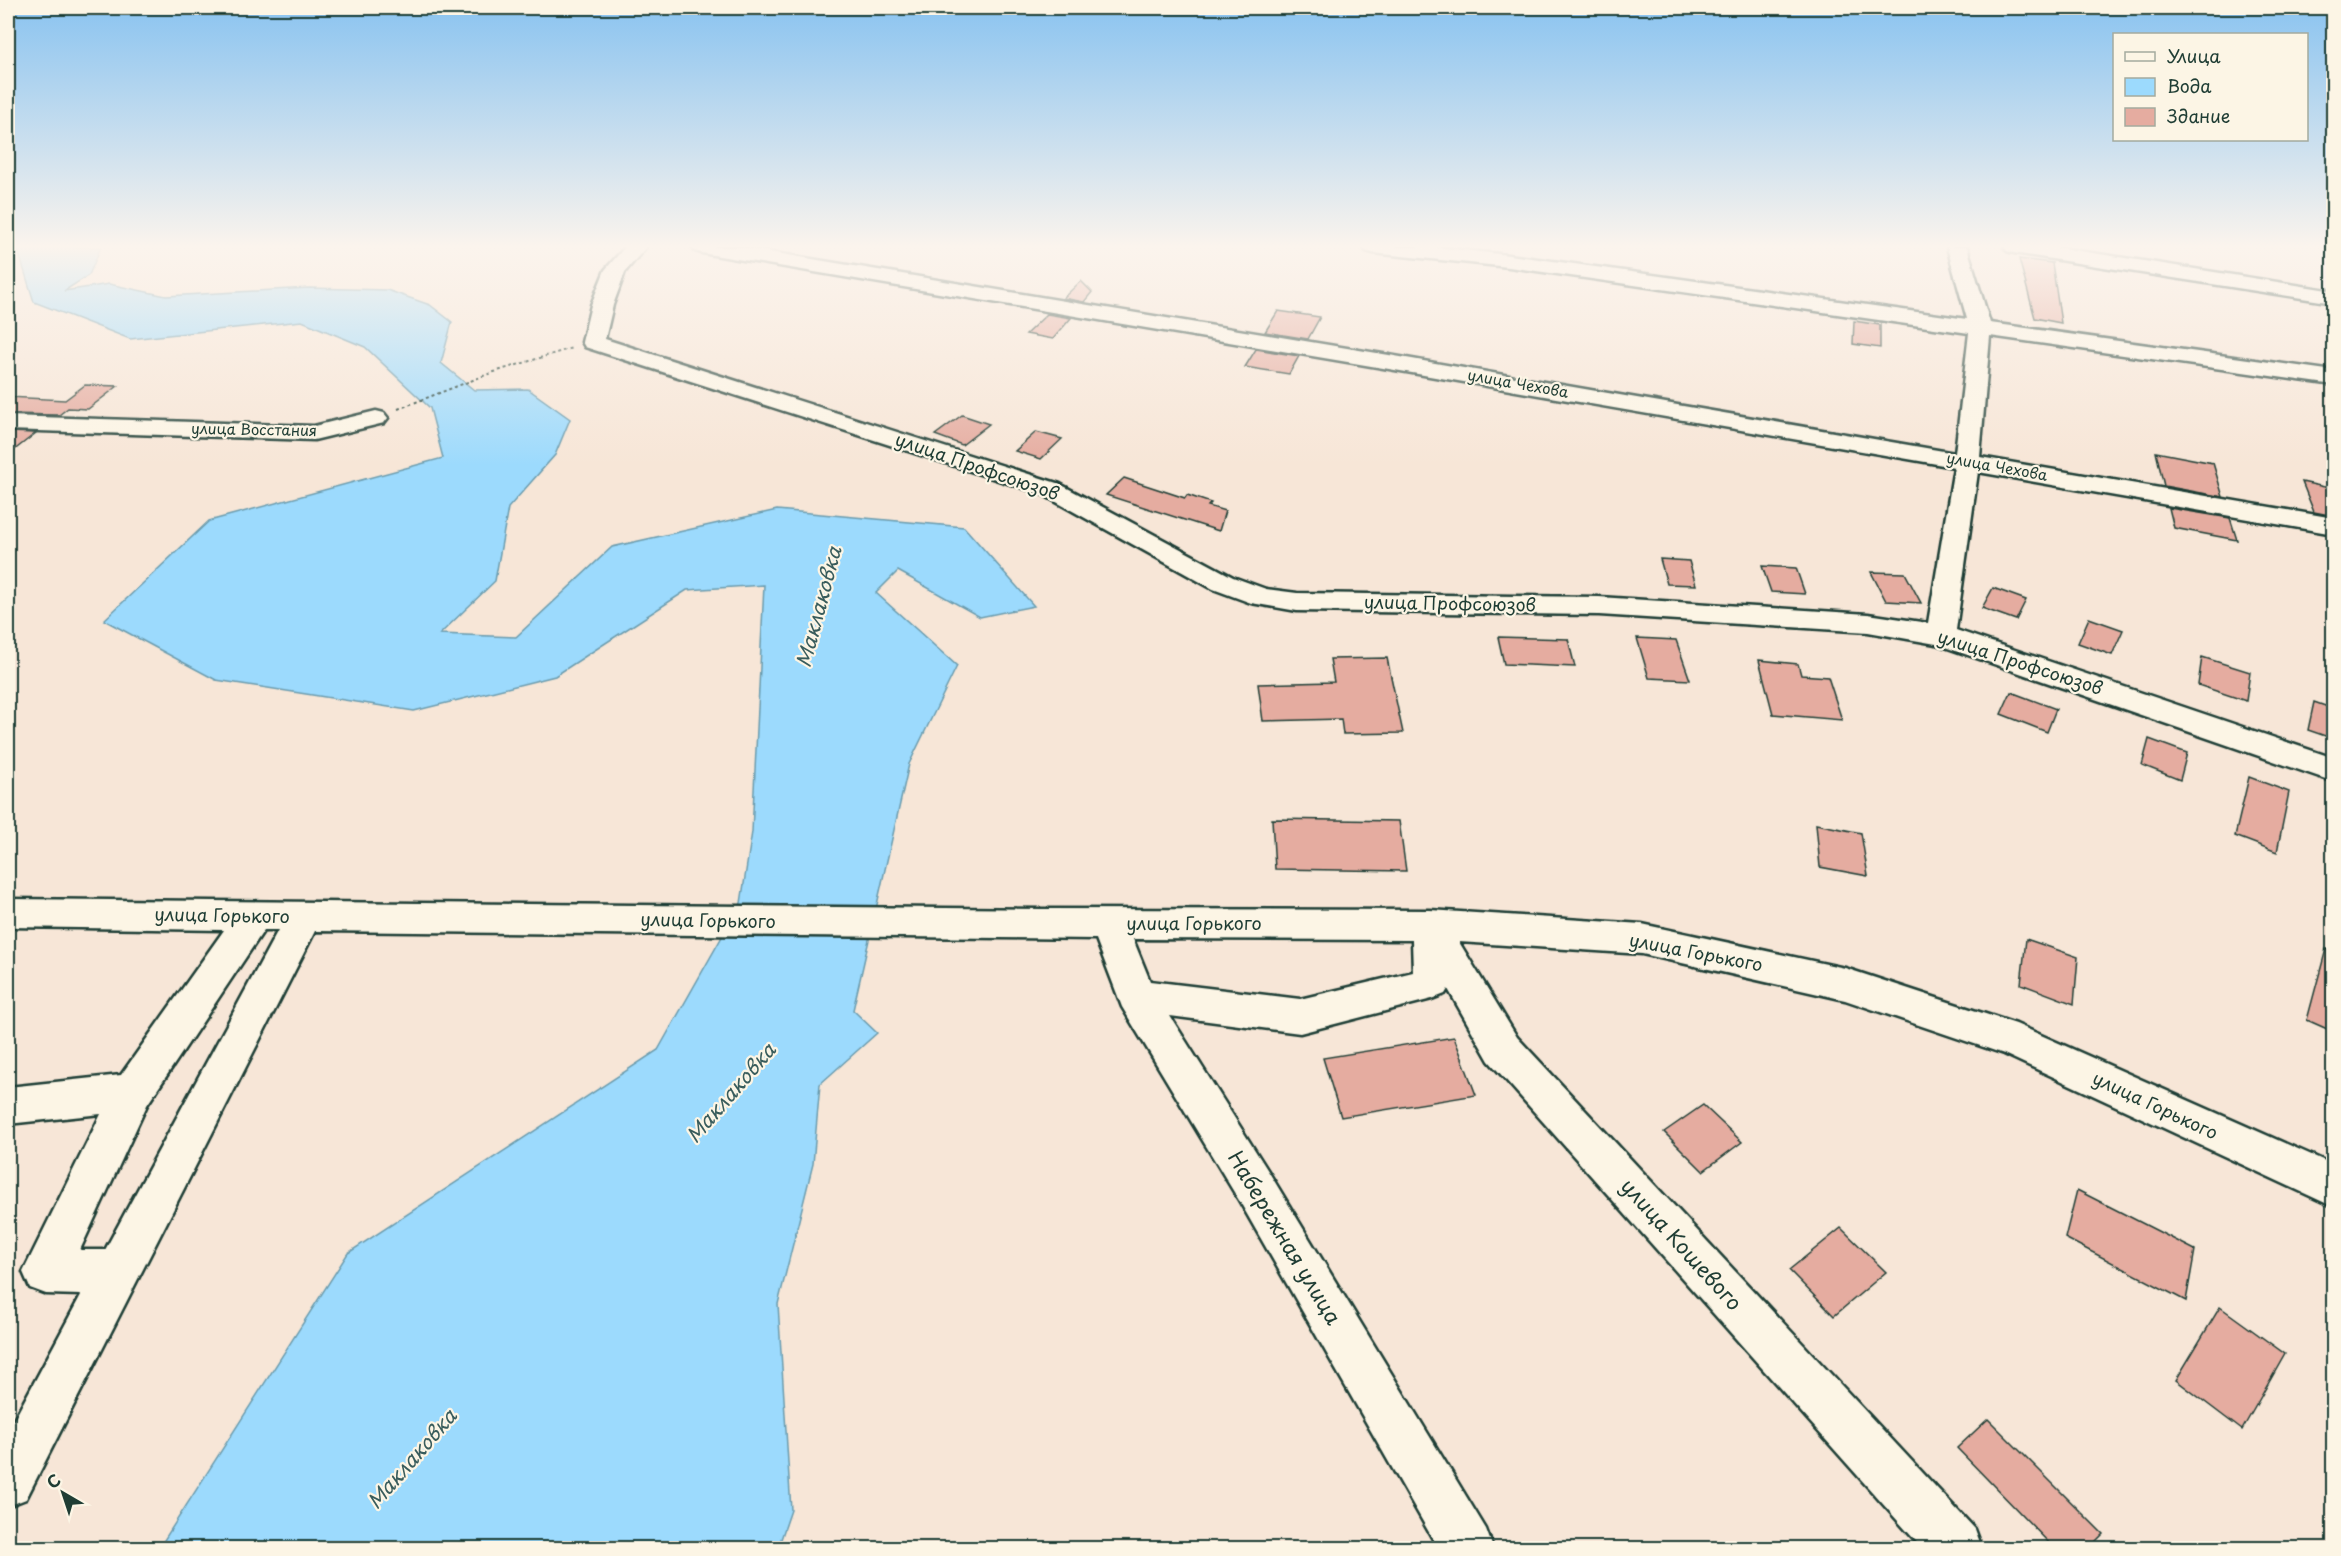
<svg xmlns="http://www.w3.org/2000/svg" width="2341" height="1556" font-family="'Playpen Sans',sans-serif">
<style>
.water{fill:#9cdafd;stroke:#6a9bad;stroke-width:1.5}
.building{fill:#e5aca0;stroke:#1f3d34;stroke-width:1.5}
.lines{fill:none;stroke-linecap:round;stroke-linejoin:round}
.minor-casing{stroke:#1f3d34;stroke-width:5}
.path{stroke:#1f3d34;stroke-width:2;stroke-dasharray:3 3;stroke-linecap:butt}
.minor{fill:#fcf5e5;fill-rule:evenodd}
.labels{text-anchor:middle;stroke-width:4.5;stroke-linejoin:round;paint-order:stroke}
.far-street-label{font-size:15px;fill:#1f3d34;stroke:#fcf5e5}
.street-label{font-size:18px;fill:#1f3d34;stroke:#fcf5e5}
.water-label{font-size:20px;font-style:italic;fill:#385c5c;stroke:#fcf5e5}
.near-street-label{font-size:21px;fill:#1f3d34;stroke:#fcf5e5}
</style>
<rect width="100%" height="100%" fill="#f7e6d7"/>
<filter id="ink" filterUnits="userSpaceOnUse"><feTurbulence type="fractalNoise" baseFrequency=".0167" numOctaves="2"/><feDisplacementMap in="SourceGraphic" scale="12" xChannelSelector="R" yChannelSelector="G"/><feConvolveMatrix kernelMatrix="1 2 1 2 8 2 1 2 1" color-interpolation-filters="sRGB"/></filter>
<g filter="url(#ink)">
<path class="water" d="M 17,247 L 101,247 L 89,275 L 64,291 L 109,284 L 166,296 L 309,288 L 387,290 L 430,305 L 452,322 L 441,363 L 474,390 L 528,389 L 570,419 L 555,455 L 508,508 L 495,581 L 440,634 L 516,637 L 612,547 L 777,510 L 964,527 L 1034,606 L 980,617 L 898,571 L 876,593 L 957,666 L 909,764 L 853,1010 L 877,1033 L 820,1084 L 813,1164 L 778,1304 L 791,1510 L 778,1548 L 159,1548 L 348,1253 L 658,1050 L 741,903 L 752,832 L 764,585 L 687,590 L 555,676 L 414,711 L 216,680 L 104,620 L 209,521 L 443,458 L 430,408 L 365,347 L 302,321 L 130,339 L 34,302 Z"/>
<g class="building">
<path d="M 2019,259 L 2052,263 L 2061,323 L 2035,318 Z"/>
<path d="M 1081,281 L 1092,292 L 1084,302 L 1063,298 Z"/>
<path d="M 1278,311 L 1320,317 L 1308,339 L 1265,332 Z"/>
<path d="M 1047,314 L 1071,318 L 1053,339 L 1026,334 Z"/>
<path d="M 1854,321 L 1880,325 L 1880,348 L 1853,344 Z"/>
<path d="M 1256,349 L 1299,356 L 1289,374 L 1245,367 Z"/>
<path d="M 85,385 L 118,386 L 88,409 L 68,408 L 59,415 L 8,414 L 8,397 L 65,400 Z"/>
<path d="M 962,415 L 989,424 L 962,445 L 935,435 Z"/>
<path d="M 8,432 L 36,433 L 8,455 Z"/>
<path d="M 1036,432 L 1062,439 L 1041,459 L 1015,451 Z"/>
<path d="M 2156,452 L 2213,463 L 2223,497 L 2164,486 Z"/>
<path d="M 1124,478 L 1185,498 L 1187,495 L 1211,503 L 1208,506 L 1225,511 L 1219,531 L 1106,495 Z"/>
<path d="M 2302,482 L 2334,489 L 2334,516 L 2314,512 Z"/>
<path d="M 2169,508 L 2230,518 L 2237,540 L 2174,528 Z"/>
<path d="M 1660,559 L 1689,561 L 1696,585 L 1667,584 Z"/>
<path d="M 1762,566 L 1796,568 L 1805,594 L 1771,592 Z"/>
<path d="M 1871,572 L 1905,573 L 1921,603 L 1886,601 Z"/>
<path d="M 1993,588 L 2026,600 L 2016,620 L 1982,608 Z"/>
<path d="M 2089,618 L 2123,630 L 2112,655 L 2078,643 Z"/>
<path d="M 1498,637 L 1568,639 L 1575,667 L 1504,664 Z"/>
<path d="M 1637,638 L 1676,640 L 1690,680 L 1649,678 Z"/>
<path d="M 2202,657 L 2250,672 L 2246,701 L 2198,685 Z"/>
<path d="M 1387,658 L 1403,733 L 1343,734 L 1341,719 L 1263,721 L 1258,684 L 1334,682 L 1330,659 Z"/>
<path d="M 1759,660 L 1798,664 L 1801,675 L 1828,677 L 1842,720 L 1773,714 Z"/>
<path d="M 2011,692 L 2056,709 L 2047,732 L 2001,714 Z"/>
<path d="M 2314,702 L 2334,709 L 2334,739 L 2308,730 Z"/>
<path d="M 2149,739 L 2187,753 L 2180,780 L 2142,765 Z"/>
<path d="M 2249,777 L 2289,792 L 2277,852 L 2235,836 Z"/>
<path d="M 1272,819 L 1399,821 L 1406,871 L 1275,869 Z"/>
<path d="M 1816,824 L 1861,833 L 1868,876 L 1820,867 Z"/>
<path d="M 2026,939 L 2078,957 L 2074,1004 L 2021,984 Z"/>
<path d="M 2326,949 L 2334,950 L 2334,1032 L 2307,1020 Z"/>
<path d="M 1454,1037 L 1476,1095 L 1341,1117 L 1323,1058 Z"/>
<path d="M 1703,1105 L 1742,1142 L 1703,1171 L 1664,1132 Z"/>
<path d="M 2077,1190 L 2195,1250 L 2186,1301 L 2065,1238 Z"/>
<path d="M 1841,1228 L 1886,1272 L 1834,1316 L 1789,1270 Z"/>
<path d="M 2220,1307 L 2285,1354 L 2242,1430 L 2176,1380 Z"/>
<path d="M 1988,1419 L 2103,1534 L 2089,1548 L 2054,1548 L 1957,1448 Z"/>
</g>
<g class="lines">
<defs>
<g id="minor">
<path d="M 625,247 L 646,247 L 625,272 L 613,305 L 605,339 L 1060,484 L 1233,577 L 1266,589 L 1297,593 L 1599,597 L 1868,614 L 1928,623 L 1954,467 L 1389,369 L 702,253 L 695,251 L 692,247 L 740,247 L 1389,355 L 1955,453 L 1969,333 L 1509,267 L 1373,253 L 1366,251 L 1363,247 L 1435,247 L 1509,255 L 1967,319 L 1947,247 L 1967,247 L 1990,323 L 2334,371 L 2334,385 L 1990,336 L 1980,457 L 2334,518 L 2334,534 L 1978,472 L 1956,630 L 2334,758 L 2334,782 L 1936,644 L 1868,632 L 1599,615 L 1297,611 L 1251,603 L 1213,589 L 1042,494 L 585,347 L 582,342 L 591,305 L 605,270 Z"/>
<path d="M 2004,247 L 2055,247 L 2334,291 L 2334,303 L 2014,253 L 2007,251 Z"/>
<path d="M 376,411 L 384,413 L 388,418 L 384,423 L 314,440 L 8,430 L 8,416 L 314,426 Z"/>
<path d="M 8,899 L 1043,909 L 1430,910 L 1642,924 L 1845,968 L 2016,1024 L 2334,1165 L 2334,1207 L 2004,1054 L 1845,1000 L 1642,954 L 1459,942 L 1517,1037 L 1975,1529 L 1982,1548 L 1922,1548 L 1489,1061 L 1448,989 L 1445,994 L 1432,999 L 1300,1033 L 1170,1016 L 1270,1174 L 1486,1529 L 1493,1548 L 1438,1548 L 1240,1202 L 1122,1007 L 1096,939 L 315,931 L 26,1499 L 8,1506 L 8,1431 L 81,1295 L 46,1294 L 30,1288 L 23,1272 L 101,1114 L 8,1124 L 8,1087 L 121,1075 L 224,930 L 8,927 ZM 264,930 L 278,930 L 105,1250 L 80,1250 L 147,1105 ZM 1133,939 L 1412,940 L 1413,972 L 1300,999 L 1150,981 Z"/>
</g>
</defs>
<use href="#minor" class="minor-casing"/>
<path class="path" d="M 398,409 L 491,373 L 572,348"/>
<use href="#minor" class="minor"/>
</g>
</g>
<linearGradient id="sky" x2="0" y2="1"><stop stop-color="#89c3f0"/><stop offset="0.53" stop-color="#fbf4ed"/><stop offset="1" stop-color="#fbf4ed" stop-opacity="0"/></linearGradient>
<rect width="2341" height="465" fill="url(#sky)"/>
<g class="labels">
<g class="far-street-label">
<text transform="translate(1518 384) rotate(10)" y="5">улица Чехова</text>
<text transform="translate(254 430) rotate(1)" y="5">улица Восстания</text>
<text transform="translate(1997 467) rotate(10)" y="5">улица Чехова</text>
</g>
<g class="street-label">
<text transform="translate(977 467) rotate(19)" y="6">улица Профсоюзов</text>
<text transform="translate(1450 604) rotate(1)" y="6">улица Профсоюзов</text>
<text transform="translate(2020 663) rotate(18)" y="6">улица Профсоюзов</text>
<text transform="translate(222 916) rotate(1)" y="6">улица Горького</text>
<text transform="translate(708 921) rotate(1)" y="6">улица Горького</text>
<text x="1194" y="930">улица Горького</text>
<text transform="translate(1696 953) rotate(11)" y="6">улица Горького</text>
<text transform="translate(2155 1106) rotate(25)" y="6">улица Горького</text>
</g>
<g class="water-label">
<text transform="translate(819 607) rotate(-75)" y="7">Маклаковка</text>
<text transform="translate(731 1093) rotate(-49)" y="7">Маклаковка</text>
<text transform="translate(412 1459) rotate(-49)" y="7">Маклаковка</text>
</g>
<g class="near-street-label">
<text transform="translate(1284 1238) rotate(59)" y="7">Набережная улица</text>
<text transform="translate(1681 1245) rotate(48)" y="7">улица Кошевого</text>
</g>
</g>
<rect width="2341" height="1556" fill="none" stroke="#fcf5e5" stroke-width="30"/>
<rect x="15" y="15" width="2311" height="1526" fill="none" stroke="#1f3d34" stroke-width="2" filter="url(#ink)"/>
<rect x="2113" y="33" width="195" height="108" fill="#fcf5e5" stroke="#a4ab9e" stroke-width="1.5"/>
<rect x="2125" y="52" width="30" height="9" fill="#fcf5e5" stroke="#a4ab9e" stroke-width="1.5"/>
<text x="2167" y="63" font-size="18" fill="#1f3d34">Улица</text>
<rect x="2125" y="78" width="30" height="18" fill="#9cdafd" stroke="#a4ab9e" stroke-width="1.5"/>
<text x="2167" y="93" font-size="18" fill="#1f3d34">Вода</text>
<rect x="2125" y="108" width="30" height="18" fill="#e5aca0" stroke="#a4ab9e" stroke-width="1.5"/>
<text x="2167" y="123" font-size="18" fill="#1f3d34">Здание</text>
<g transform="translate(63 1493) rotate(321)" stroke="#fcf5e5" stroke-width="4.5" paint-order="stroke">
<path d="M0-4.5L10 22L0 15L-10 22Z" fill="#1f3d34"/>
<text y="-9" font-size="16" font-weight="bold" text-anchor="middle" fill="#1f3d34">С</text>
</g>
</svg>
